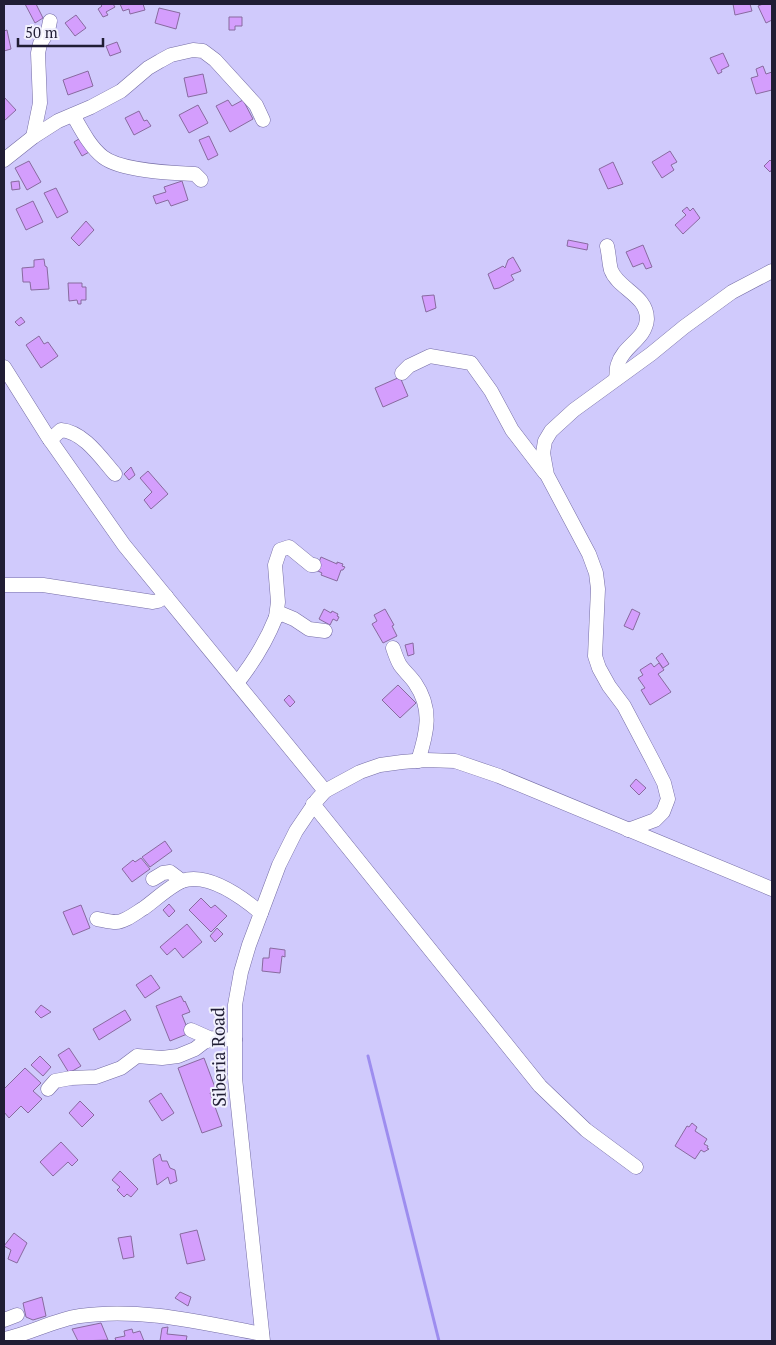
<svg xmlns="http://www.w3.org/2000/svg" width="776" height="1345" font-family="'PT Serif',serif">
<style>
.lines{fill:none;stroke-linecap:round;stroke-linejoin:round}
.stream{stroke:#9d8def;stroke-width:3}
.building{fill:#d49efd;stroke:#886a9f}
.minor-casing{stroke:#756da5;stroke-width:15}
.minor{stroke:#fff;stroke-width:14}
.labels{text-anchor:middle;stroke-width:4;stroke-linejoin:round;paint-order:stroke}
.street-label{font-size:18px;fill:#201d34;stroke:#f1f0fd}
</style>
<rect width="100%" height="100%" fill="#d0cafc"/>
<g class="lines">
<path class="stream" d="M 368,1056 L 439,1341"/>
</g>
<g class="building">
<path d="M 25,4 L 36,4 L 43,18 L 35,23 Z"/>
<path d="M 100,4 L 113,4 L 115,7 L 106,12 L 108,15 L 103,17 L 98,9 L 102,6 Z"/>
<path d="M 120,4 L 143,4 L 145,10 L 130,14 L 129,9 L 123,11 Z"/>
<path d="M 733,4 L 750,4 L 752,11 L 735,15 Z"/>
<path d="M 763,4 L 772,4 L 772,20 L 766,23 L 758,6 Z"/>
<path d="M 159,8 L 180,13 L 176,29 L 155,23 Z"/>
<path d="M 76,15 L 86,28 L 75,36 L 65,23 Z"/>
<path d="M 229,17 L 242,17 L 242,26 L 235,26 L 235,30 L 229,30 Z"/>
<path d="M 7,30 L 11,49 L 4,51 L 4,31 Z"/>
<path d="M 117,42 L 121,52 L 110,56 L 106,46 Z"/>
<path d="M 723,53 L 729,66 L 721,70 L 722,72 L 718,74 L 710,58 Z"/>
<path d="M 763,66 L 766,74 L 772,72 L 772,90 L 756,94 L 751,78 L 758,76 L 756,69 Z"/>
<path d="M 88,71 L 93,86 L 68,95 L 63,80 Z"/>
<path d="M 203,74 L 207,93 L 188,97 L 184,78 Z"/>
<path d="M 4,97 L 16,110 L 4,121 Z"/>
<path d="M 228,100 L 232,106 L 243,100 L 253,119 L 230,132 L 216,106 Z"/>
<path d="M 198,105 L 208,123 L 189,133 L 179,115 Z"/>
<path d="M 139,111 L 144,121 L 147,120 L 151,126 L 134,135 L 125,118 Z"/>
<path d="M 209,136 L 218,155 L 208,160 L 199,140 Z"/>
<path d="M 82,137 L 91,151 L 82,156 L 74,142 Z"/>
<path d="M 670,151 L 677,162 L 671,165 L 674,170 L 662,178 L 652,162 Z"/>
<path d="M 770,160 L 772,162 L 772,169 L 770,172 L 764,166 Z"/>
<path d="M 29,161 L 41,182 L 27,190 L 15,168 Z"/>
<path d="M 613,162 L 623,184 L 608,189 L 599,169 Z"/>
<path d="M 19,181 L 20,189 L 12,190 L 11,182 Z"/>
<path d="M 182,181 L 188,200 L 171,206 L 168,200 L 156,204 L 153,196 L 166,192 L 164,187 Z"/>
<path d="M 56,188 L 68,212 L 57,218 L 44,193 Z"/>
<path d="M 33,201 L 43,222 L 26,230 L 16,209 Z"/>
<path d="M 687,207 L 690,211 L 693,208 L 700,218 L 683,234 L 675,225 L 686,215 L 682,211 Z"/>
<path d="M 86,221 L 94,230 L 79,246 L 71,238 Z"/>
<path d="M 568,240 L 588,244 L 587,250 L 567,246 Z"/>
<path d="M 643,245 L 652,267 L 646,269 L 643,263 L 633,267 L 626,252 Z"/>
<path d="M 513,257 L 521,271 L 511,275 L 514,280 L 499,288 L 494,289 L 488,274 L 503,266 L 505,268 L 508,260 Z"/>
<path d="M 44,259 L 45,266 L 47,267 L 49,289 L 31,290 L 30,282 L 23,282 L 22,268 L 34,267 L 34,260 Z"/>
<path d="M 68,283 L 82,283 L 82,287 L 86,287 L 86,300 L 81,300 L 81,304 L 78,304 L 77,300 L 69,301 Z"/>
<path d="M 434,295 L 436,308 L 426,312 L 422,296 Z"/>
<path d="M 21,317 L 25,322 L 19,326 L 15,322 Z"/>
<path d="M 39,336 L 44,344 L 48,342 L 58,356 L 41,368 L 26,345 Z"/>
<path d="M 400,377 L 408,396 L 383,407 L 375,388 Z"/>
<path d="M 131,467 L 135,475 L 129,480 L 124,474 Z"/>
<path d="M 148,471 L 168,494 L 151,509 L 144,500 L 152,492 L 140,478 Z"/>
<path d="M 321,557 L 337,564 L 337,562 L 343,564 L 342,566 L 345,567 L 343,570 L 341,570 L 337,581 L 321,575 L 322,573 L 316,570 Z"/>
<path d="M 324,609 L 331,613 L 332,611 L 338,614 L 337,616 L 339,617 L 337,621 L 333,619 L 330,625 L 319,619 Z"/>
<path d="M 385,609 L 394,625 L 392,626 L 397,636 L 383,643 L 372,624 L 377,621 L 374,615 Z"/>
<path d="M 632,609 L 640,613 L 633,630 L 624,626 Z"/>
<path d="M 413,643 L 414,654 L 408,656 L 405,645 Z"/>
<path d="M 662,653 L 669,664 L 663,668 L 656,658 Z"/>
<path d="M 651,663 L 654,667 L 659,663 L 664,670 L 658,674 L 671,692 L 650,705 L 641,690 L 645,688 L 638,678 L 643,675 L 640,670 Z"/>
<path d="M 398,685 L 416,703 L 400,718 L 382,700 Z"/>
<path d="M 289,695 L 295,702 L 290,707 L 284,700 Z"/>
<path d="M 636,779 L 646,788 L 639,795 L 630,786 Z"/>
<path d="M 165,841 L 172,851 L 150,867 L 142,857 Z"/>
<path d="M 141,858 L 150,869 L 132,882 L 122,869 L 133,860 L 135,862 Z"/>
<path d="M 201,898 L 211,908 L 215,905 L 227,916 L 211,932 L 189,910 Z"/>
<path d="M 169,904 L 175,911 L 169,917 L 163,910 Z"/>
<path d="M 81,905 L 90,928 L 73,935 L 63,912 Z"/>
<path d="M 187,924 L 202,942 L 183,958 L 175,948 L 167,955 L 160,947 Z"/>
<path d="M 217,928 L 223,934 L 215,942 L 210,936 Z"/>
<path d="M 270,948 L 285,950 L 285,957 L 282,956 L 280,973 L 262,971 L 263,958 L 269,958 Z"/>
<path d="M 151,975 L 160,988 L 145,998 L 136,985 Z"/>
<path d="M 181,996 L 184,1002 L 185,1001 L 190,1012 L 182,1015 L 186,1025 L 188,1024 L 192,1032 L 170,1041 L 156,1006 Z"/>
<path d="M 41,1005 L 51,1012 L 41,1018 L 35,1012 Z"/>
<path d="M 125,1010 L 131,1020 L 99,1040 L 93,1029 Z"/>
<path d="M 69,1048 L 81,1066 L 69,1073 L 58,1055 Z"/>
<path d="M 40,1056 L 51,1067 L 43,1076 L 31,1065 Z"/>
<path d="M 204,1058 L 216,1090 L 210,1093 L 222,1126 L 202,1133 L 178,1068 Z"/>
<path d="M 25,1068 L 41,1083 L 33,1091 L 42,1099 L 28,1113 L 21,1106 L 9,1118 L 4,1112 L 4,1089 Z"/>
<path d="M 161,1093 L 174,1113 L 162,1121 L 149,1101 Z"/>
<path d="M 80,1101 L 94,1115 L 82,1127 L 69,1113 Z"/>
<path d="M 692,1123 L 697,1127 L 695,1131 L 707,1139 L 704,1144 L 708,1146 L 707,1148 L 709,1149 L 704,1152 L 701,1150 L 695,1159 L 675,1146 L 687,1126 L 689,1127 Z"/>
<path d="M 61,1142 L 78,1160 L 72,1166 L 68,1162 L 53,1176 L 40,1162 Z"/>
<path d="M 160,1154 L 162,1161 L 167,1161 L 170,1168 L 175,1170 L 177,1181 L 170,1184 L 168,1177 L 157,1185 L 153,1159 Z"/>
<path d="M 120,1171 L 138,1189 L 131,1197 L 127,1194 L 124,1197 L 117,1190 L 120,1187 L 112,1180 Z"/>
<path d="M 197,1230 L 205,1260 L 187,1264 L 180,1234 Z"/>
<path d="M 14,1233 L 27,1243 L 17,1263 L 8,1259 L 11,1250 L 4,1246 Z"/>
<path d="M 131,1236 L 134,1257 L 123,1259 L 118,1238 Z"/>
<path d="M 180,1292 L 191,1297 L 188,1306 L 175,1298 Z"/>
<path d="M 42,1297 L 46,1316 L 33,1320 L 26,1317 L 23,1303 Z"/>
<path d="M 101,1323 L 108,1340 L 78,1341 L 72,1329 Z"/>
<path d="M 168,1327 L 167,1334 L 187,1336 L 186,1341 L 160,1341 L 162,1328 Z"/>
<path d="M 132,1329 L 133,1333 L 140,1331 L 144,1341 L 116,1341 L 115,1338 L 125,1336 L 124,1331 Z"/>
</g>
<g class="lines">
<defs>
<g id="minor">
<path d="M 73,115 C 81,129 90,147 103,157 C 121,171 172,173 195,174 L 201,180"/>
<path d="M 33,137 L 40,103 L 38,53 L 40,44 L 48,31 L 50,21"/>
<path d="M 4,160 L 33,137 L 58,121 L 91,107 L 121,91 L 148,68 L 160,61 L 171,55 L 193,50 L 203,51 L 215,60 L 256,105 L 263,120"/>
<path d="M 607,246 C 609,254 609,263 611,270 C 618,289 647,295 647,319 C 646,339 623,346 618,364 C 616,368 617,374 616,379"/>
<path d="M 4,367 L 48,437 L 124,545 L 325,791"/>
<path d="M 402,373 L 409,366 L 430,356 L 471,363 L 491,391 L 512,430 L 545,473"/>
<path d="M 50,440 L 61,430 C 84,432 101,458 115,474"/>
<path d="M 4,585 L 43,585 L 153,602 L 158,601 L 166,596"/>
<path d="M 276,617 L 278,602 L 275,565 L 280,550 L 289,547 L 311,565 L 314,565"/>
<path d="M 393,648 C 395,654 397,660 400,665 C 405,672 411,677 415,683 C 433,709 427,733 418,761"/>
<path d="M 237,683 C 253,663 266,642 276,617 L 282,614 L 294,619 L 309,629 L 325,631"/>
<path d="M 313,804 L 540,1086 L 586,1130 L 636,1167"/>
<path d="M 628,830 L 655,820 L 663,812 L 668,799 L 664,783 L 654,763 L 624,706 L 609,686 L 599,668 L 595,656 L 598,589 L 596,573 L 589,554 L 547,475 L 543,453 L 545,441 L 551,431 L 574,410 L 651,354 L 684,327 L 732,292 L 772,271"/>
<path d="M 153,879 L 163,873 L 170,872 L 182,881"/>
<path d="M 97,919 C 103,920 110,922 116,922 C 125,922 137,912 144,908 C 155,900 170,886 182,881 C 208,872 243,898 261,913"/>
<path d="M 191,1030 L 209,1038 L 235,1040"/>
<path d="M 48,1089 L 55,1081 L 71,1078 L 96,1077 L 121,1068 L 137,1056 L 162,1058 L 178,1056 L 195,1049 L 204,1042 L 213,1039"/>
<path d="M 4,1320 L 17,1315"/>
<path d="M 4,1339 C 30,1334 53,1320 80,1316 C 140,1307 203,1323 262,1334"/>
<path d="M 263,1341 L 235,1078 L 235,1005 L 241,972 L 249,945 L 279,865 L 296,831 L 317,800 L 325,791 L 360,772 L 380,765 L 402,762 L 426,760 L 455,761 L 499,776 L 772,889"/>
</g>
</defs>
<use href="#minor" class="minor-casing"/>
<use href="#minor" class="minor"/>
</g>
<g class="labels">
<g class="street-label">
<text transform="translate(219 1057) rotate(-91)" y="6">Siberia Road</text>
</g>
</g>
<rect width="776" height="1345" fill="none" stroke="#201d34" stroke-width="10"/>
<path d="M18 38v8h85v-8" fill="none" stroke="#201d34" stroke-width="2.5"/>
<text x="25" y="38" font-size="15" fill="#201d34" stroke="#f1f0fd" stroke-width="4" paint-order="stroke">50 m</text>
</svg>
